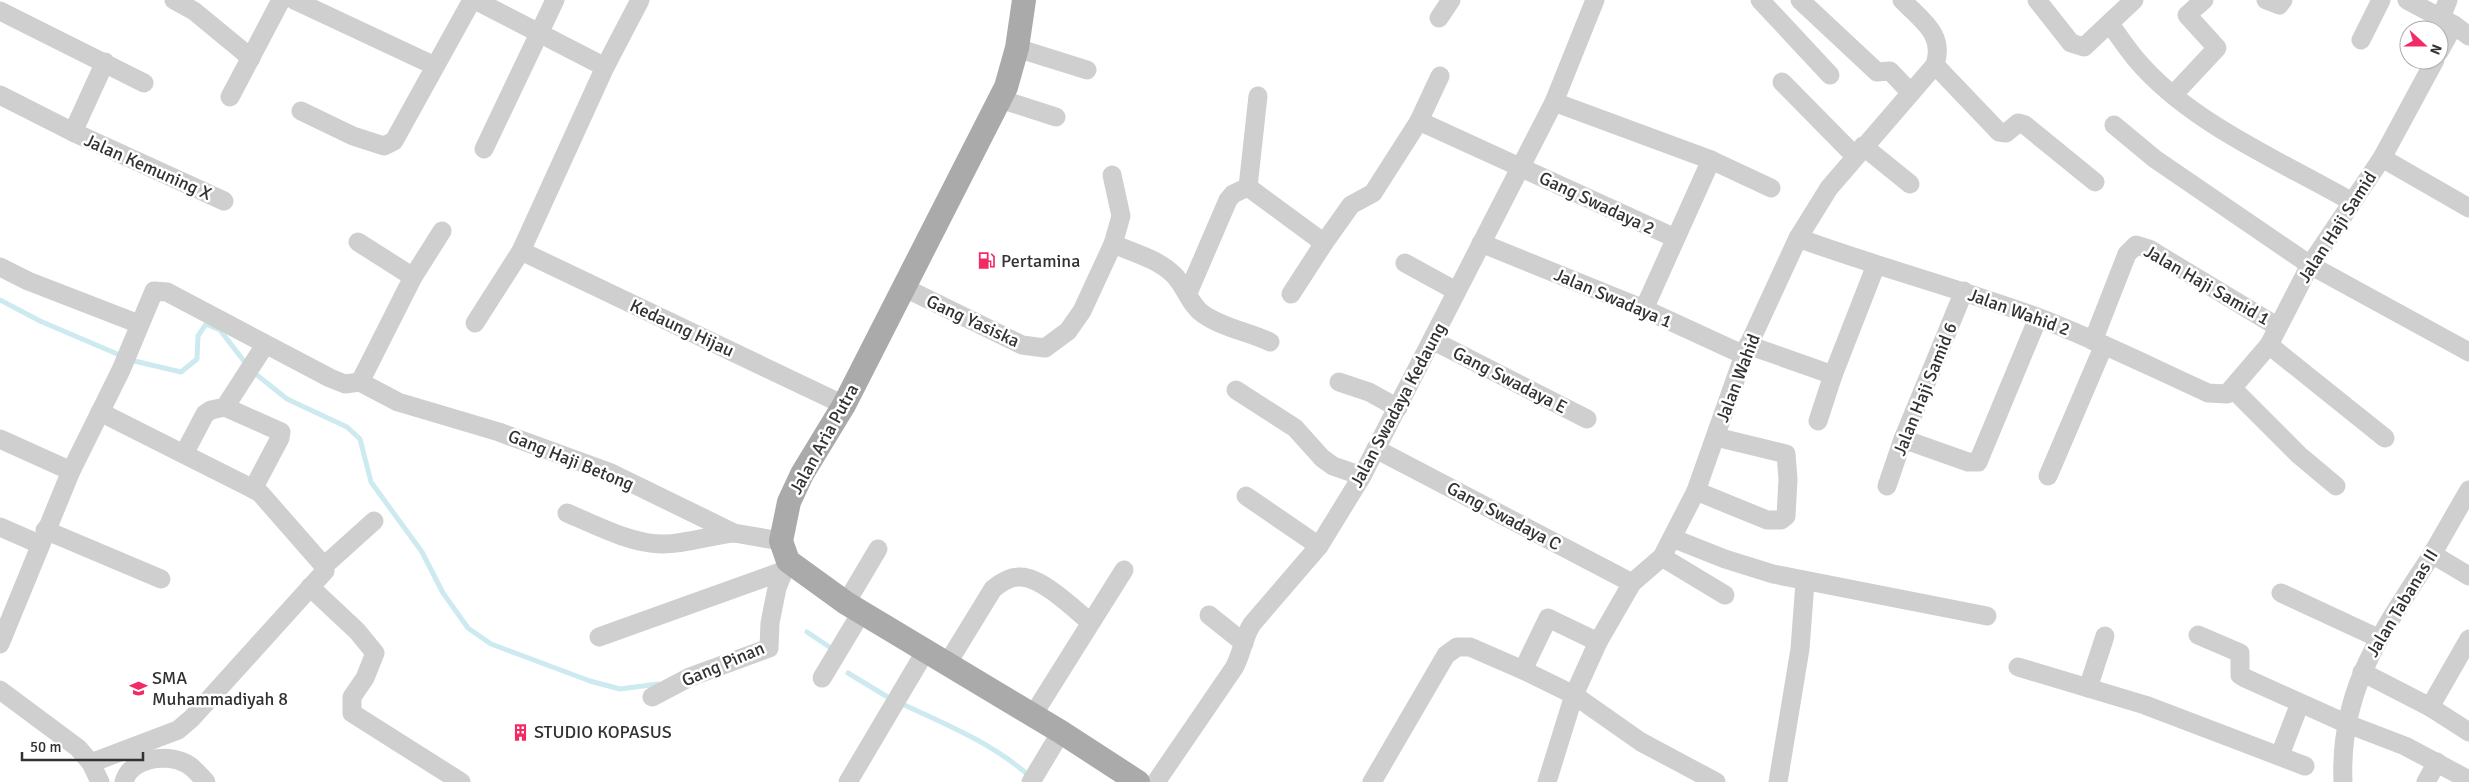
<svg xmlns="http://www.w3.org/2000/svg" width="2469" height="782" font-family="Signika,sans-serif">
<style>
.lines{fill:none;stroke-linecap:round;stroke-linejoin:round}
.stream{stroke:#cceaf0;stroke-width:5}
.minor{stroke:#cfcfcf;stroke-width:19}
.major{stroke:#aaa;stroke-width:24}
.labels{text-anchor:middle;stroke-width:5;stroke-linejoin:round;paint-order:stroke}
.street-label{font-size:18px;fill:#323232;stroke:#fff}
.poi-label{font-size:18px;fill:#323232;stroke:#fff;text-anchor:start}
</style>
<rect width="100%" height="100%" fill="#fff"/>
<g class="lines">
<g class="stream">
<path d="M 0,300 L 40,321 L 122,356"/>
<path d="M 130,360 L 181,372 L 197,359 L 198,336 L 206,324 L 220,330 L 247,365"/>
<path d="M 252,371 L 287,399 L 347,427 L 360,439 L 371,482 L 422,552 L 443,593 L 468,628 L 491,644 L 590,681 L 620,689 L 658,684"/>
<path d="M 807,632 L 831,648"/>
<path d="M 848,673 L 886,696"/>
<path d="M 900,703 C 945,724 990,742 1027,774"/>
</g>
<g class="minor">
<path d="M 174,0 L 194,11 L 251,58"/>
<path d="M 294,0 L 435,66"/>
<path d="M 475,0 L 605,67"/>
<path d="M 1760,0 L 1830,75"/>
<path d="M 1800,0 L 1877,72 L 1890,71 L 1911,93"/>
<path d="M 2037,0 L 2071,43 L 2084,47 L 2134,0"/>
<path d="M 2266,0 L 2279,5 L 2283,0"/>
<path d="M 2407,0 L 2454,25 L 2469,36"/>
<path d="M 0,11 L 144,83"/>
<path d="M 1439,18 L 1451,0"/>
<path d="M 2441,18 L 2448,0"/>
<path d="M 2110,24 C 2118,35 2126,47 2135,58 C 2189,123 2279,160 2352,202"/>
<path d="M 2361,40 L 2381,0"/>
<path d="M 1017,48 L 1087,70"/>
<path d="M 2439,52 L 2454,25"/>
<path d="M 1935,65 L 1999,132 L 2006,133 L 2018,123 L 2025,125 L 2095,182"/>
<path d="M 1782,82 L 1855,156"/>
<path d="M 0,95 L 73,132 L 224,201"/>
<path d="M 2173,95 L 2217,48 L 2187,15 L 2204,0"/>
<path d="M 230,97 L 281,0"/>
<path d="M 1000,99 L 1056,117"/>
<path d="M 1554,102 L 1711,160 L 1771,188"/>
<path d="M 301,111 L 353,136 L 384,146 L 394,141 L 472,0"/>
<path d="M 1419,121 L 1675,238"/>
<path d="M 2114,125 L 2155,159 L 2310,265 L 2469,352"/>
<path d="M 73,132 L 105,62"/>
<path d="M 1863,146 L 1910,184"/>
<path d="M 484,149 L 555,0"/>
<path d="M 2382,158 L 2469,208"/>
<path d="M 1112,175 L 1121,216 L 1113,244"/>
<path d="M 1248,187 L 1258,96"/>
<path d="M 1798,238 C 1877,267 1958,288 2037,317 C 2095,339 2151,367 2208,393 L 2227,394 L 2269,345 L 2310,265 L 2382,158 L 2435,60"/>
<path d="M 358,242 L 413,277"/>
<path d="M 1481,243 L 1644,309 L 1744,355"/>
<path d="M 521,251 L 844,405"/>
<path d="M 1405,263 L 1456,291"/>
<path d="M 0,267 L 28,281 L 139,324"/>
<path d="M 903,287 L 1022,345 L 1045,348 L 1068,331 L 1082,311 L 1113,244 C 1132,252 1158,259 1174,275 C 1185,286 1190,305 1203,314 C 1223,328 1249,332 1270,342"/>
<path d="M 1188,293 L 1228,200 L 1233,194 L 1248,187 L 1324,243"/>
<path d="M 1291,294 L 1324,243 L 1351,205 L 1373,193 L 1419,121 L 1440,76"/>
<path d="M 1644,309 L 1711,160"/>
<path d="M 475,323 L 521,251 L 605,67 L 640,0"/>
<path d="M 1432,340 L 1587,419"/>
<path d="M 2093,341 L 2127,254 L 2136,245 L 2149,249 L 2278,327"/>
<path d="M 1748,345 L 1833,375"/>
<path d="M 2269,345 L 2385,438"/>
<path d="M 360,382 L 398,402 L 499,432 L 611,473 L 734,533 L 781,541"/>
<path d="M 360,382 L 413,277 L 442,231"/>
<path d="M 1339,382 L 1369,392 L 1398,408"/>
<path d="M 2233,389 L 2299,455 L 2336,486"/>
<path d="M 1236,390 L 1295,428 L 1322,458 L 1333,466 L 1362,476"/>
<path d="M 225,407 L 281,432 L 280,438 L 253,489"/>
<path d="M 1818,421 L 1833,375 L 1876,265"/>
<path d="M 0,439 L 71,471"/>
<path d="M 1903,439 L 1968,462 L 1978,462 L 2038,318"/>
<path d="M 1376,449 L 1632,583"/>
<path d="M 184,454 L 205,414 L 211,410 L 225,407 L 265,345"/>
<path d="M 2048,476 L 2104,345"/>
<path d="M 1887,486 L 1903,439 L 1964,291"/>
<path d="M 1696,491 L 1767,520 L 1781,520 L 1786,516 L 1788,479 L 1786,454 L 1716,437"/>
<path d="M 1246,496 L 1319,546"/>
<path d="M 567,513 C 596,525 629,543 661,544 C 685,545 710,535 734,533"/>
<path d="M 0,527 L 39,544"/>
<path d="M 45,530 L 161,579"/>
<path d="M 1672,538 L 1725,559 L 1773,574 L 1987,616"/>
<path d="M 2432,554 L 2469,576"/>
<path d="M 1662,557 L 1725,595"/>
<path d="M 324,566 L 374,521"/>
<path d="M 310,587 L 357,631 L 375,653 L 365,678 L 352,697 L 352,713 L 461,782"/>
<path d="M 2281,593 L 2378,638"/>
<path d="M 846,603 L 878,549"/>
<path d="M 1209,615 L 1244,643"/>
<path d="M 2198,635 L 2240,653 L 2240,675 L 2245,678 L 2345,723 L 2405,746 L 2469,780"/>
<path d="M 599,637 L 783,571"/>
<path d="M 0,644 L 71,471 L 121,370 L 154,291 L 167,292 L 330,378 L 345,384 L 360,382"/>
<path d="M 947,664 L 993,589 C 1000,583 1011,576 1021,577 C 1043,578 1074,609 1090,622"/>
<path d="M 2018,667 L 2145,705 L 2305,766"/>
<path d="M 1523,670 L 1548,618 L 1598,642"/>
<path d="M 2362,672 L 2430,707 L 2469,732"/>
<path d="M 822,678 L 861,613"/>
<path d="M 2088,688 L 2105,636"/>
<path d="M 0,690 L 78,748 L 91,763 L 100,782"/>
<path d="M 652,697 L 690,677 L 769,648 L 770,623 L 777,588 L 788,561"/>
<path d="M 2430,707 L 2469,639"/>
<path d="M 1033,715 L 1124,570"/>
<path d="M 2280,755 L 2300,703"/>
<path d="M 91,763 L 178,730 L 192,718 L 325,571 L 324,566 L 260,493 L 253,489 L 100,412"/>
<path d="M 124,782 C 130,758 166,753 185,763 C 193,766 200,776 206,782"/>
<path d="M 848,782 L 925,652"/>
<path d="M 1031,782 L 1061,732"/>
<path d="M 1156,782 L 1234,668 C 1242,654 1243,638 1252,624 L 1319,546 L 1362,476 L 1554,102 L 1595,0"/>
<path d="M 1372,782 L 1446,655 L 1457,647 L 1470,647 L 1523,670 L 1574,695 L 1641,742 L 1716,782"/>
<path d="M 1547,782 L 1574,695 L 1598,642 L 1632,583 L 1662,557 L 1696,491 L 1744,355 L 1798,238 L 1829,188 L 1935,65 C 1945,34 1922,21 1902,0"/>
<path d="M 1778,782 L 1800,649 L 1805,582"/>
<path d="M 2343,782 C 2339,688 2383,631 2431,556 C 2444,534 2456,512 2469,490"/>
<path d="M 2426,782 L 2437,762"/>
</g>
<path class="major" d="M 1024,0 L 1017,48 L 1006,87 L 844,405 L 802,474 L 789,502 L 781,541 L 788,561 L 846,603 L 1061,732 L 1138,782"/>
</g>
<defs>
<symbol id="fuel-bare" viewBox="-9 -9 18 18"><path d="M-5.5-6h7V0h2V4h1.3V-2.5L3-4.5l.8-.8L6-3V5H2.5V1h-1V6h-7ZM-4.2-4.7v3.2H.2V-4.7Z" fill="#f22b65" stroke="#fff" stroke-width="2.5" paint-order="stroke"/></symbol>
<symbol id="school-bare" viewBox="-9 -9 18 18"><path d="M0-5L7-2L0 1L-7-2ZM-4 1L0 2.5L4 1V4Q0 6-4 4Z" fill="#f22b65" stroke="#fff" stroke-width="2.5" paint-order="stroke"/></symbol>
<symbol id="building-bare" viewBox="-9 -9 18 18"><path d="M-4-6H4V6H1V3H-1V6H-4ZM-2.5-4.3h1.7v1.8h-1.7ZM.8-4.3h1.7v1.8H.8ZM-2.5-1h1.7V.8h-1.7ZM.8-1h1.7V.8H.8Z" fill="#f22b65" stroke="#fff" stroke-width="2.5" paint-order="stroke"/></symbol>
</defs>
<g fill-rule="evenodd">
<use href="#fuel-bare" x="974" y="248" width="25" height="25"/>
<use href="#school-bare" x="126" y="676" width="25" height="25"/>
<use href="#building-bare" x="508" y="720" width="25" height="25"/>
</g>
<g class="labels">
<g class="street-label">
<text transform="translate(148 167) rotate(24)" y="6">Jalan Kemuning X</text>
<text transform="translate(1597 203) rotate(25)" y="6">Gang Swadaya 2</text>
<text transform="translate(2337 227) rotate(-57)" y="6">Jalan Haji Samid</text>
<text transform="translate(2207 285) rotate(30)" y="6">Jalan Haji Samid 1</text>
<text transform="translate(1613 298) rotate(23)" y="6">Jalan Swadaya 1</text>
<text transform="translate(2019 312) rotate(20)" y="6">Jalan Wahid 2</text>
<text transform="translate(973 321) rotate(25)" y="6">Gang Yasiska</text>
<text transform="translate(682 328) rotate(25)" y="6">Kedaung Hijau</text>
<text transform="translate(1738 378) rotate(-69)" y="6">Jalan Wahid</text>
<text transform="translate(1510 380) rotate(27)" y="6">Gang Swadaya E</text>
<text transform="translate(1925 389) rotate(-68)" y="6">Jalan Haji Samid 6</text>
<text transform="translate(1398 405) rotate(-62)" y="6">Jalan Swadaya Kedaung</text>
<text transform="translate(824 439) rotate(-61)" y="6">Jalan Aria Putra</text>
<text transform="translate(571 460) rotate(22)" y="6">Gang Haji Betong</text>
<text transform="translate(1504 516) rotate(28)" y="6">Gang Swadaya C</text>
<text transform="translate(2402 603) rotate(-59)" y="6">Jalan Tabanas II</text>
<text transform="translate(723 664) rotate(-23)" y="6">Gang Pinan</text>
</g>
<g class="poi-label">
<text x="1001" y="267">Pertamina</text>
<text x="152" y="684">SMA<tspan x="152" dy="21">Muhammadiyah 8</tspan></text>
<text x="534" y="738">STUDIO KOPASUS</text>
</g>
</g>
<g transform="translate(2424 45) rotate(111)"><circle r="24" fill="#ffffff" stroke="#adadad"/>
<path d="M0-4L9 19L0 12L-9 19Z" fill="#f22b65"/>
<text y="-8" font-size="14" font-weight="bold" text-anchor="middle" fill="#323232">N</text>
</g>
<path d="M22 752v8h121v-8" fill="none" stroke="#323232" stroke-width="2.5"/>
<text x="30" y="752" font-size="15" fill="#323232" stroke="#ffffff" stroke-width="4" paint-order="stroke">50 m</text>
</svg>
